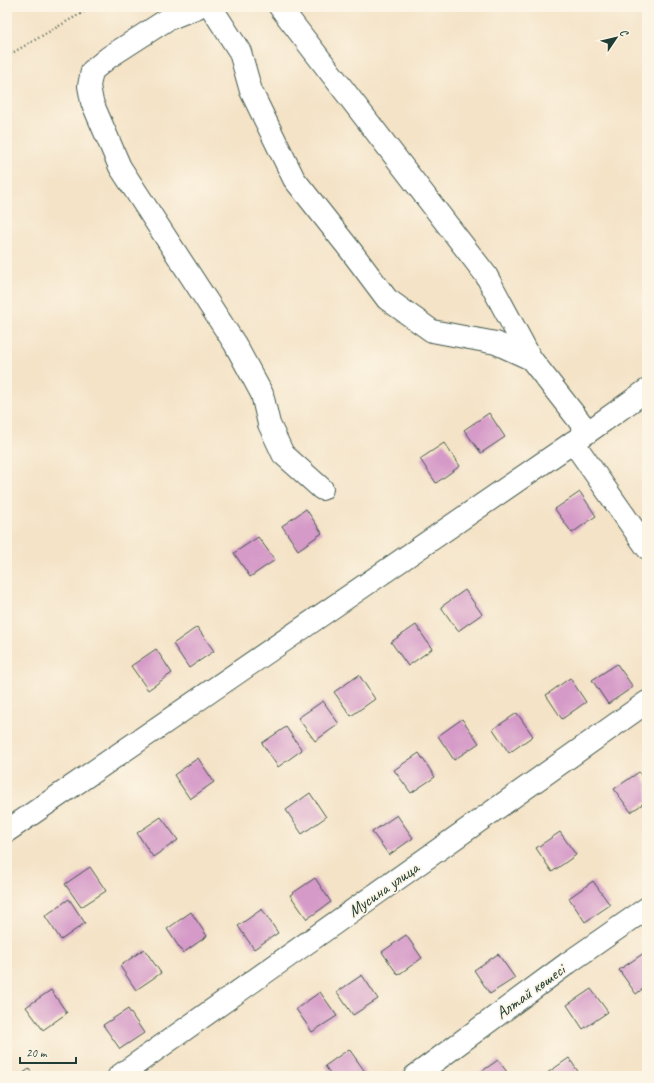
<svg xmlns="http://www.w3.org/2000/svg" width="654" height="1083" font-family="Caveat,sans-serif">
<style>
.building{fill:#d59ac8}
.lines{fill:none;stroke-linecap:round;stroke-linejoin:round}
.minor-casing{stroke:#3f564a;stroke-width:24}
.path{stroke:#3f564a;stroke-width:2.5;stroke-dasharray:1 3;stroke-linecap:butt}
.minor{stroke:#fff;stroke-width:22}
.labels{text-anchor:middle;stroke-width:3.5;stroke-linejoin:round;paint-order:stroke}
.street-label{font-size:17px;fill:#1f3d34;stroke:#fcf5e5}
</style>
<rect width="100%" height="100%" fill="#fcf5e5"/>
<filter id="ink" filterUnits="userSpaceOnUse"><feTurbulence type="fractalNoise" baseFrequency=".025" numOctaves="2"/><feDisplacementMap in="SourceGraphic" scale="8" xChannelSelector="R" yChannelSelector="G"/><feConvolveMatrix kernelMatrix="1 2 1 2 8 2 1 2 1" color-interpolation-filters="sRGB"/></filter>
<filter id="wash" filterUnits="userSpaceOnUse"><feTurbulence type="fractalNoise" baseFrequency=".012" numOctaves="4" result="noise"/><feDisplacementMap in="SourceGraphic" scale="16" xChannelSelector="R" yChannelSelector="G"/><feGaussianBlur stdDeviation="0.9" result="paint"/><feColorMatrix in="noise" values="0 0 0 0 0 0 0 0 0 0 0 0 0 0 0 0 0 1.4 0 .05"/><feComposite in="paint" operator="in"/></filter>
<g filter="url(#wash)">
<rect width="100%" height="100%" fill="#f4e3c7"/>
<g id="blocks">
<g class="building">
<path d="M 489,413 L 505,437 L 481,453 L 464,430 Z"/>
<path d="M 444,443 L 460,466 L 436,483 L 420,459 Z"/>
<path d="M 580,492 L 596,516 L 572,533 L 555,509 Z"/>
<path d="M 306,509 L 322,533 L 298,550 L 282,526 Z"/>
<path d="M 258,537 L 275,560 L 250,577 L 234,553 Z"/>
<path d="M 465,590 L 482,614 L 458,631 L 441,607 Z"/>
<path d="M 416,625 L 432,649 L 408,666 L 391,642 Z"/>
<path d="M 197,627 L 214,651 L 189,668 L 173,644 Z"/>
<path d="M 156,649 L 172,673 L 148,690 L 131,666 Z"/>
<path d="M 617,664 L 633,687 L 608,704 L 592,680 Z"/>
<path d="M 359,675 L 375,699 L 351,716 L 334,692 Z"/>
<path d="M 570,678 L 586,702 L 562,719 L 546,695 Z"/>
<path d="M 323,701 L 339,724 L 315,741 L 298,718 Z"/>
<path d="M 517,713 L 533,736 L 509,753 L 493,729 Z"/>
<path d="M 462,719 L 479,743 L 454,760 L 438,736 Z"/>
<path d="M 286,727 L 302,750 L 278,767 L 262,743 Z"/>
<path d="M 419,753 L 435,777 L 411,793 L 394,770 Z"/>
<path d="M 198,758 L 214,782 L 190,799 L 174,775 Z"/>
<path d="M 639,772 L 647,784 L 647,801 L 631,812 L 614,789 Z"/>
<path d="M 310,793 L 326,817 L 302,834 L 286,810 Z"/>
<path d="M 397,815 L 413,838 L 389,855 L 372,832 Z"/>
<path d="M 161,817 L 178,840 L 153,857 L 137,833 Z"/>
<path d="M 560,832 L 576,855 L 552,872 L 536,848 Z"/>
<path d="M 90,867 L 106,891 L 81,907 L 65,884 Z"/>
<path d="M 315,878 L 331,902 L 307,919 L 290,895 Z"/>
<path d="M 593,881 L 610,905 L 585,922 L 569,898 Z"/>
<path d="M 69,899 L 85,923 L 61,940 L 45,916 Z"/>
<path d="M 262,909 L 278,933 L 254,949 L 238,926 Z"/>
<path d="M 191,912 L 207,936 L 183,953 L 167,929 Z"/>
<path d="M 406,935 L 422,958 L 398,975 L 382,952 Z"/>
<path d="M 144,949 L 161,973 L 136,990 L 120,966 Z"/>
<path d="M 644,953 L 647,958 L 647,986 L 636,994 L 619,970 Z"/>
<path d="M 498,954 L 515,978 L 490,994 L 474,970 Z"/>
<path d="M 362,975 L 378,999 L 353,1015 L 337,992 Z"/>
<path d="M 591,989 L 608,1012 L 583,1029 L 567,1005 Z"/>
<path d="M 51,990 L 67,1013 L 43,1030 L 26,1007 Z"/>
<path d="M 320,992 L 337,1016 L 312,1032 L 296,1009 Z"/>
<path d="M 128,1009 L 144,1033 L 120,1049 L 103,1025 Z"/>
<path d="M 349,1049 L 366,1073 L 361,1076 L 332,1076 L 325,1066 Z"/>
<path d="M 569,1058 L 581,1076 L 543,1076 Z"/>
<path d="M 498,1060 L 510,1076 L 475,1076 Z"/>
<path d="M 29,1069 L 34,1076 L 19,1076 Z"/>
</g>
</g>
</g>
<g filter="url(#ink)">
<use href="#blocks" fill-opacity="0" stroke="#3f564a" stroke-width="1"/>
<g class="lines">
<defs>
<g id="minor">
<path d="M 198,7 L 168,19 L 109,57 L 92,71 L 89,86 L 92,102 L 120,167 L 235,344 L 262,394 L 269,424 L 283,454 L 322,489"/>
<path d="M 211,7 L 240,52 L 251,91 L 294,179 L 351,251 L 387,299 L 432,331 L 496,343 L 531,359 L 588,432"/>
<path d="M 280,7 L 486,275 L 531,359"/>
<path d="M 573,442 L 647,548"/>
<path d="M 7,831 L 588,432 L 647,390"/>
<path d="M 119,1076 L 647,702"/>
<path d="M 415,1076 L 568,963 L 647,908"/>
</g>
</defs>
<use href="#minor" class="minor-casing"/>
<path class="path" d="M 7,56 L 92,7"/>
<use href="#minor" class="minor"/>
</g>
</g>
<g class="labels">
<g class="street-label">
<text transform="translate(383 889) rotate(-35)" y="6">Мусина улица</text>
<text transform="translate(530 991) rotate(-36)" y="6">Алтай көшесі</text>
</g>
</g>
<rect width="654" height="1083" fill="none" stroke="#fcf5e5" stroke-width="24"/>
<g transform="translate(616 38) rotate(55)" stroke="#fcf5e5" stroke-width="3" paint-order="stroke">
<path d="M0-3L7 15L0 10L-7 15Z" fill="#1f3d34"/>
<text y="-6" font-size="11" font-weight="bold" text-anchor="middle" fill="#1f3d34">С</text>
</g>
<path d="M20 1057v6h56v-6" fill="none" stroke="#1f3d34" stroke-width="2"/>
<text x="26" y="1057" font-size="12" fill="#1f3d34" stroke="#fcf5e5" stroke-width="3" paint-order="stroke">20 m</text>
</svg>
